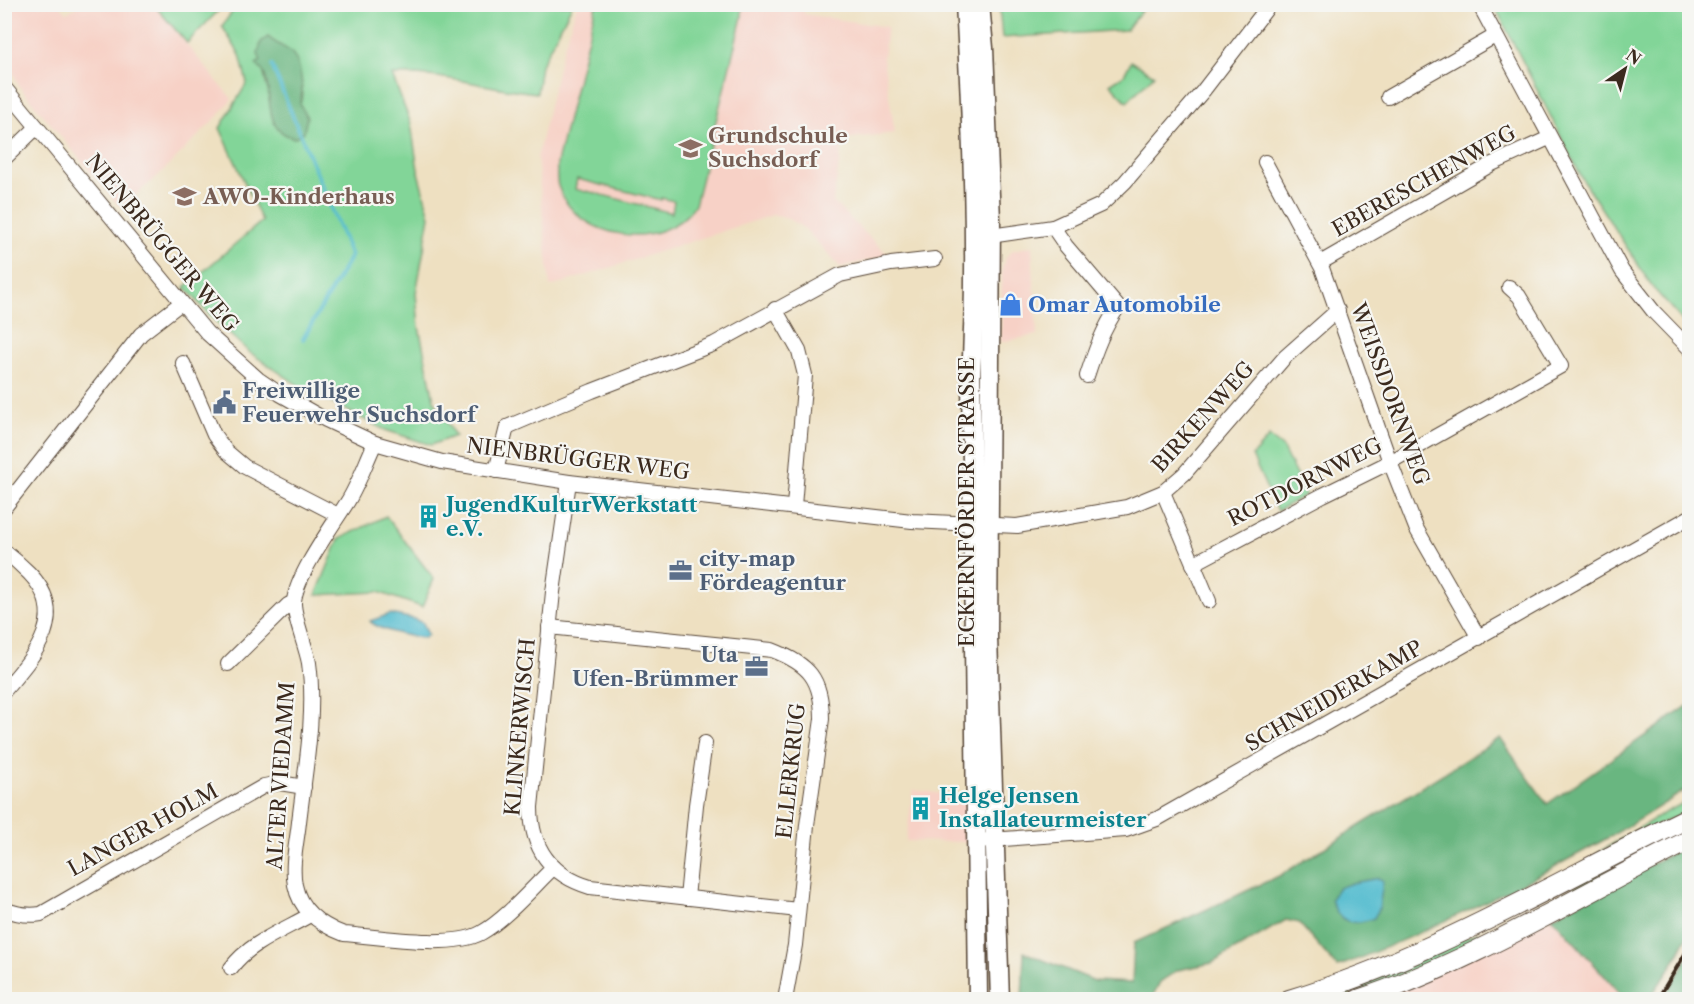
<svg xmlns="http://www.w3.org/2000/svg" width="1694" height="1004" font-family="'Libre Caslon Text',serif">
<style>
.built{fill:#f7d1c6}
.green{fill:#82d598;stroke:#5e805b;stroke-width:1.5;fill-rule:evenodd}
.forest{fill:#69b680;stroke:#52704f;stroke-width:1.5}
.water{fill:#53bccf;stroke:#477376;stroke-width:1.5}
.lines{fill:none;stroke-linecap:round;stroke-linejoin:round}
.stream{stroke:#53bccf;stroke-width:4}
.minor-casing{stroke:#564536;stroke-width:16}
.tertiary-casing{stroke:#564536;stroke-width:21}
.secondary-casing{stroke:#564536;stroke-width:22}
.minor{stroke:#fff;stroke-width:14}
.tertiary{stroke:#fff;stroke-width:18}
.secondary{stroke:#fff;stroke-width:20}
.rail{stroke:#3b2a1e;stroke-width:4}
.labels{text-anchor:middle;stroke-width:4.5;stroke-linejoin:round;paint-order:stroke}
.education-label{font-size:21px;font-weight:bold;fill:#785e54;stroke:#f6f6f2;text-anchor:start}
.street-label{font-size:21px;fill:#3b2a1e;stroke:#f6f6f2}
.shop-label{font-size:21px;font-weight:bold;fill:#366cbe;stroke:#f6f6f2;text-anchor:start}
.service-label{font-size:21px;font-weight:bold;fill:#4e5e75;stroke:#f6f6f2;text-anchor:start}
.culture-label{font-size:21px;font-weight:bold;fill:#0d838f;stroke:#f6f6f2;text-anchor:start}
</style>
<rect width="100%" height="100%" fill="#f6f6f2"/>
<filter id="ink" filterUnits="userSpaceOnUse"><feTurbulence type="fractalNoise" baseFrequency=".0167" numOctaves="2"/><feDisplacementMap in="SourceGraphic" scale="12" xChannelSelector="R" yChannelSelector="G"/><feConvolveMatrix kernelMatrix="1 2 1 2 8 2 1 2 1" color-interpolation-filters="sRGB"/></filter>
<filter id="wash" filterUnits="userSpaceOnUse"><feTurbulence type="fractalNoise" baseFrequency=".008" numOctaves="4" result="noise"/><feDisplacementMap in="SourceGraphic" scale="24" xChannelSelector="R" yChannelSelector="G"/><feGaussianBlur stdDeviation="1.35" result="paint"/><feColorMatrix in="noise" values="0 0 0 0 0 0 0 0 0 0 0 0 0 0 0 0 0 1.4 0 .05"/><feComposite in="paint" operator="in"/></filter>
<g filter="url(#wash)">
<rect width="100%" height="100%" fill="#eee0c1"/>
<g class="built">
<path d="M 4,5 L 60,5 L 67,13 L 79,5 L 154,5 L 232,99 L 218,116 L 160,174 L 123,206 L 118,205 L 19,86 L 5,54 Z"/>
<path d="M 577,5 L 805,5 L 804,14 L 887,27 L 883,58 L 895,133 L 843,139 L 833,202 L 889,256 L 840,267 L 805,229 L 789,219 L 773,215 L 550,287 L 537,158 L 560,59 Z"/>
<path d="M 1032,246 L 1037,335 L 1001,342 L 1002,269 L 1006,257 L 1013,250 Z"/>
<path d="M 913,790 L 967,797 L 969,842 L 906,841 Z"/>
<path d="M 1552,917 L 1625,999 L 1375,1000 Z"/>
</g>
<g class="green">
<path d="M 154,5 L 224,5 L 187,43 Z"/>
<path d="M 237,5 L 572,5 L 541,65 L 537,93 C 488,89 441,72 392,75 L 411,124 L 419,176 L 430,216 L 416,293 L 419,327 L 434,400 L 455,436 L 431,445 L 385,430 L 301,387 L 249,352 L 211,317 L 185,287 L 262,221 L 220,128 L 247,83 L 240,55 L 222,26 ZM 268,37 L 279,46 L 291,52 L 303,94 L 300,104 L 267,88 L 261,61 Z"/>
<path d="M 596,5 L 742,5 L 742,17 L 695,205 C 664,253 576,241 558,186 C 556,179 557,171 557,163 ZM 577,179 L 661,200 L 661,198 L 674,201 L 672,213 L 587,191 L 586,192 L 575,189 Z"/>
<path d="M 999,5 L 999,4 L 1146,5 L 1126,30 L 1002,38 Z"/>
<path d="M 1494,5 L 1689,5 L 1688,327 L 1654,289 L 1584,182 Z"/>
<path d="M 1131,61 L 1154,75 L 1127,102 L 1110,84 L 1124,75 Z"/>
<path d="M 1269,437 L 1282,447 L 1306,495 L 1277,511 L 1252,456 Z"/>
<path d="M 386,516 L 434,579 L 422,607 L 378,592 L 316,595 L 339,539 Z"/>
<path d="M 1689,800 L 1689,810 L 1596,854 L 1659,816 Z"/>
<path d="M 1689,823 L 1689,833 L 1525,915 L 1527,912 C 1582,884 1635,852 1689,823 Z"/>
<path d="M 1477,933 L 1481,940 L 1381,984 L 1337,999 L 1312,1000 Z"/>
</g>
<g class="forest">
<path d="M 268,37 C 273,42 290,50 292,53 C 302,66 304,90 300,104 L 307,117 L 304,132 L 294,138 C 263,130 273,98 265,76 C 264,71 259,68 256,64 L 261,61 L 258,54 L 261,42 Z"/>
<path d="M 1689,705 L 1689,788 C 1661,805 1633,824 1604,840 C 1517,888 1429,932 1337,967 L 1299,923 L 1286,920 L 1212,963 L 1178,970 L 1160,982 L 1151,999 L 1022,1000 L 1024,952 L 1095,981 L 1132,983 L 1134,943 L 1281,875 L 1500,738 L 1547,804 Z"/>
<path d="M 1689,844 L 1689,933 L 1673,964 L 1649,999 L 1625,999 L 1552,917 Z"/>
<path d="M 1689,955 L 1689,999 L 1663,999 Z"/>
</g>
<g class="water">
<path d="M 390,614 L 414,619 L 423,623 L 428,635 L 424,638 C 411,637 377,630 370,621 Z"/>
<path d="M 1379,878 L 1383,882 L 1379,909 L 1374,918 C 1352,927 1338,923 1331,899 L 1338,888 L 1352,883 Z"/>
</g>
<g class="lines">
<path class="stream" d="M 272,66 L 351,256 L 303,339"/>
</g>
</g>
<g filter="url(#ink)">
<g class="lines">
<defs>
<g id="minor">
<path d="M 1479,4 L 1622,271 L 1654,312 L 1690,349"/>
<path d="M 4,87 L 207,333 L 258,379 L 280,394 L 326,420 L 375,443 L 442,462 L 569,482 L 912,521 L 1017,526 L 1127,507 L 1163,492 L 1184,474 L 1285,357 L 1338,310"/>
<path d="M 1388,97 L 1495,36"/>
<path d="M 4,159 L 37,127"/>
<path d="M 1265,162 L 1322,268 L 1390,462 L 1416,528 L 1479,638"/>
<path d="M 1053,227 L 1066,246 L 1118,307 C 1103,329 1095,351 1087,376"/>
<path d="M 983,237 L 1053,227 L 1101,205 L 1125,182 L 1203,91 L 1270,4"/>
<path d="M 1320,263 L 1492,164 L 1549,138"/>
<path d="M 775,309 L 799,351 L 805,375 L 794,506"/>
<path d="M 183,363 L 214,435 L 226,451 L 245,467 L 338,515"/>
<path d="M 375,443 C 366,462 359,483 348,501 C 333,525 297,574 294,601 C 293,616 306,646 309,663 C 316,715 305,770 299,822 C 297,842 291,865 295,885 C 300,911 320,925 344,934 C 380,937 451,949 481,933 C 506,919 533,887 554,867"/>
<path d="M 496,471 L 507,427 L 592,391 L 714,344 L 840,275 L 891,264 L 935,259"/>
<path d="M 569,482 L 553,592 L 531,807 C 531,848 550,875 590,887 L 798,910"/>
<path d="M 1163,492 L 1209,601"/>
<path d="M 4,508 L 141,334 L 181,303"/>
<path d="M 4,551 C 13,558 21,565 29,573 C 71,616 34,656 4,691"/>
<path d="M 1193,564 L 1323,495 L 1390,462 L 1561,366 L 1519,296 L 1509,287"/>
<path d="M 549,627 L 772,650 C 809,664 822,679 822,719 L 807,825 L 795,945 L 785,1000"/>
<path d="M 228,664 L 288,605 L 294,602"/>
<path d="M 976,841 L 1126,830 L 1157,819 L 1690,517"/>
<path d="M 687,898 L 696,805 L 705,743"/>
<path d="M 4,909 C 16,914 29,916 41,914 L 264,786 L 280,783 L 304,787"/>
<path d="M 231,968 C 249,943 284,930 310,915"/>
</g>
<g id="tertiary">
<path d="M 965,4 C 972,128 978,253 971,377 L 978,1000"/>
<path d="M 980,4 L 984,48 L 991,220 L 988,637 L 1000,1000"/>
</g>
<g id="secondary">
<path d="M 1289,1000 C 1433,957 1555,882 1690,817"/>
<path d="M 1358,1000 C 1473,962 1581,894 1690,840"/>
</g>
</defs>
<use href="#minor" class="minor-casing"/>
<use href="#tertiary" class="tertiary-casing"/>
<use href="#secondary" class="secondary-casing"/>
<use href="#minor" class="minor"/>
<use href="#tertiary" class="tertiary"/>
<use href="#secondary" class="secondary"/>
<path class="rail" d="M 1657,1000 L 1690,946"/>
</g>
</g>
<defs>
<symbol id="school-bare" viewBox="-9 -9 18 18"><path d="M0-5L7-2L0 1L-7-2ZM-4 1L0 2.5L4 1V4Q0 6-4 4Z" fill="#8d6e63" stroke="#f6f6f2" stroke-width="2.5" paint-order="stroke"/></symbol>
<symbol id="shop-bare" viewBox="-9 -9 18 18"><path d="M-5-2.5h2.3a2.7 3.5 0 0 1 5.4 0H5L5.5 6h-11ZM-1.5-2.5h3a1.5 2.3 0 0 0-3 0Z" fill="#3f7fe0" stroke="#f6f6f2" stroke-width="2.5" paint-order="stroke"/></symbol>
<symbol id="civic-bare" viewBox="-9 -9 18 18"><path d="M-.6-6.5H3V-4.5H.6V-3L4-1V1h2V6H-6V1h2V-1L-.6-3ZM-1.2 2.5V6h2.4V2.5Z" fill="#5c6f8a" stroke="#f6f6f2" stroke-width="2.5" paint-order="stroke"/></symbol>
<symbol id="building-bare" viewBox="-9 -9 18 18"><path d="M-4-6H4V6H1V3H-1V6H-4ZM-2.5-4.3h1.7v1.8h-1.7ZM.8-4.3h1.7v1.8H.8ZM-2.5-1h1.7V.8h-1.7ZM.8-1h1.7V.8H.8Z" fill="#0f9aa8" stroke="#f6f6f2" stroke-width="2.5" paint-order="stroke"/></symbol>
<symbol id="office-bare" viewBox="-9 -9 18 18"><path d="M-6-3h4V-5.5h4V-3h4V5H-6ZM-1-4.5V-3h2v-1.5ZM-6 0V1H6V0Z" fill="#5c6f8a" stroke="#f6f6f2" stroke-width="2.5" paint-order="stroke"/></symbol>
</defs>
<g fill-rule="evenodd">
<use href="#school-bare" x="674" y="132" width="33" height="33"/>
<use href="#school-bare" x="168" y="180" width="33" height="33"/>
<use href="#shop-bare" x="994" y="288" width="33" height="33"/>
<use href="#civic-bare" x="208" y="386" width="33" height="33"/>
<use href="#building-bare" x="412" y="500" width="33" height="33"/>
<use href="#office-bare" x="664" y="554" width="33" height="33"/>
<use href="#office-bare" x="740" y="650" width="33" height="33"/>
<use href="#building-bare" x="904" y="792" width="33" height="33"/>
</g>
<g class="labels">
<g class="education-label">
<text x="708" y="143">Grundschule<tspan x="708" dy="24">Suchsdorf</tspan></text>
<text x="203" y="204">AWO-Kinderhaus</text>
</g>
<g class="street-label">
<text transform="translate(1424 181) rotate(-29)" y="7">EBERESCHENWEG</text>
<text transform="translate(162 243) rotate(50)" y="7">NIENBRÜGGER WEG</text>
<text transform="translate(1390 394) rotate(70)" y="7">WEISSDORNWEG</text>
<text transform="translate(1203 417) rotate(-48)" y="7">BIRKENWEG</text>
<text transform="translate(578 459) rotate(7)" y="7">NIENBRÜGGER WEG</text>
<text transform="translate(1305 482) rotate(-27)" y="7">ROTDORNWEG</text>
<text transform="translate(967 502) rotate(-90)" y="7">ECKERNFÖRDER STRASSE</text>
<text transform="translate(1334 696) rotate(-30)" y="7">SCHNEIDERKAMP</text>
<text transform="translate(520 727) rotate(-85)" y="7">KLINKERWISCH</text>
<text transform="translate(791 771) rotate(-84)" y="7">ELLERKRUG</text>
<text transform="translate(281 776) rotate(-86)" y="7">ALTER VIEDAMM</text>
<text transform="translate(143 830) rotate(-29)" y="7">LANGER HOLM</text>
</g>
<g class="shop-label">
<text x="1028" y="312">Omar Automobile</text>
</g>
<g class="service-label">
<text x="242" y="398">Freiwillige<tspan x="242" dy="24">Feuerwehr Suchsdorf</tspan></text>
<text x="699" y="566">city-map<tspan x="699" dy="24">Fördeagentur</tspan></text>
<text x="738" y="662" text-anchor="end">Uta<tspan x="738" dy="24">Ufen-Brümmer</tspan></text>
</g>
<g class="culture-label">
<text x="446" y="512">JugendKulturWerkstatt<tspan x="446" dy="24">e.V.</tspan></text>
<text x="939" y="803">Helge Jensen<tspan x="939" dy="24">Installateurmeister</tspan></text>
</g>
</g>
<rect width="1694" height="1004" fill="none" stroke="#f6f6f2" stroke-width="24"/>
<g transform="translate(1625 69) rotate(35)" stroke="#f6f6f2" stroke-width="4.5" paint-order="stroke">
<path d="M0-4.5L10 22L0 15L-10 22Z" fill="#3b2a1e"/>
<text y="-9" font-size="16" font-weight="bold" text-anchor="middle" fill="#3b2a1e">N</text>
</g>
</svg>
